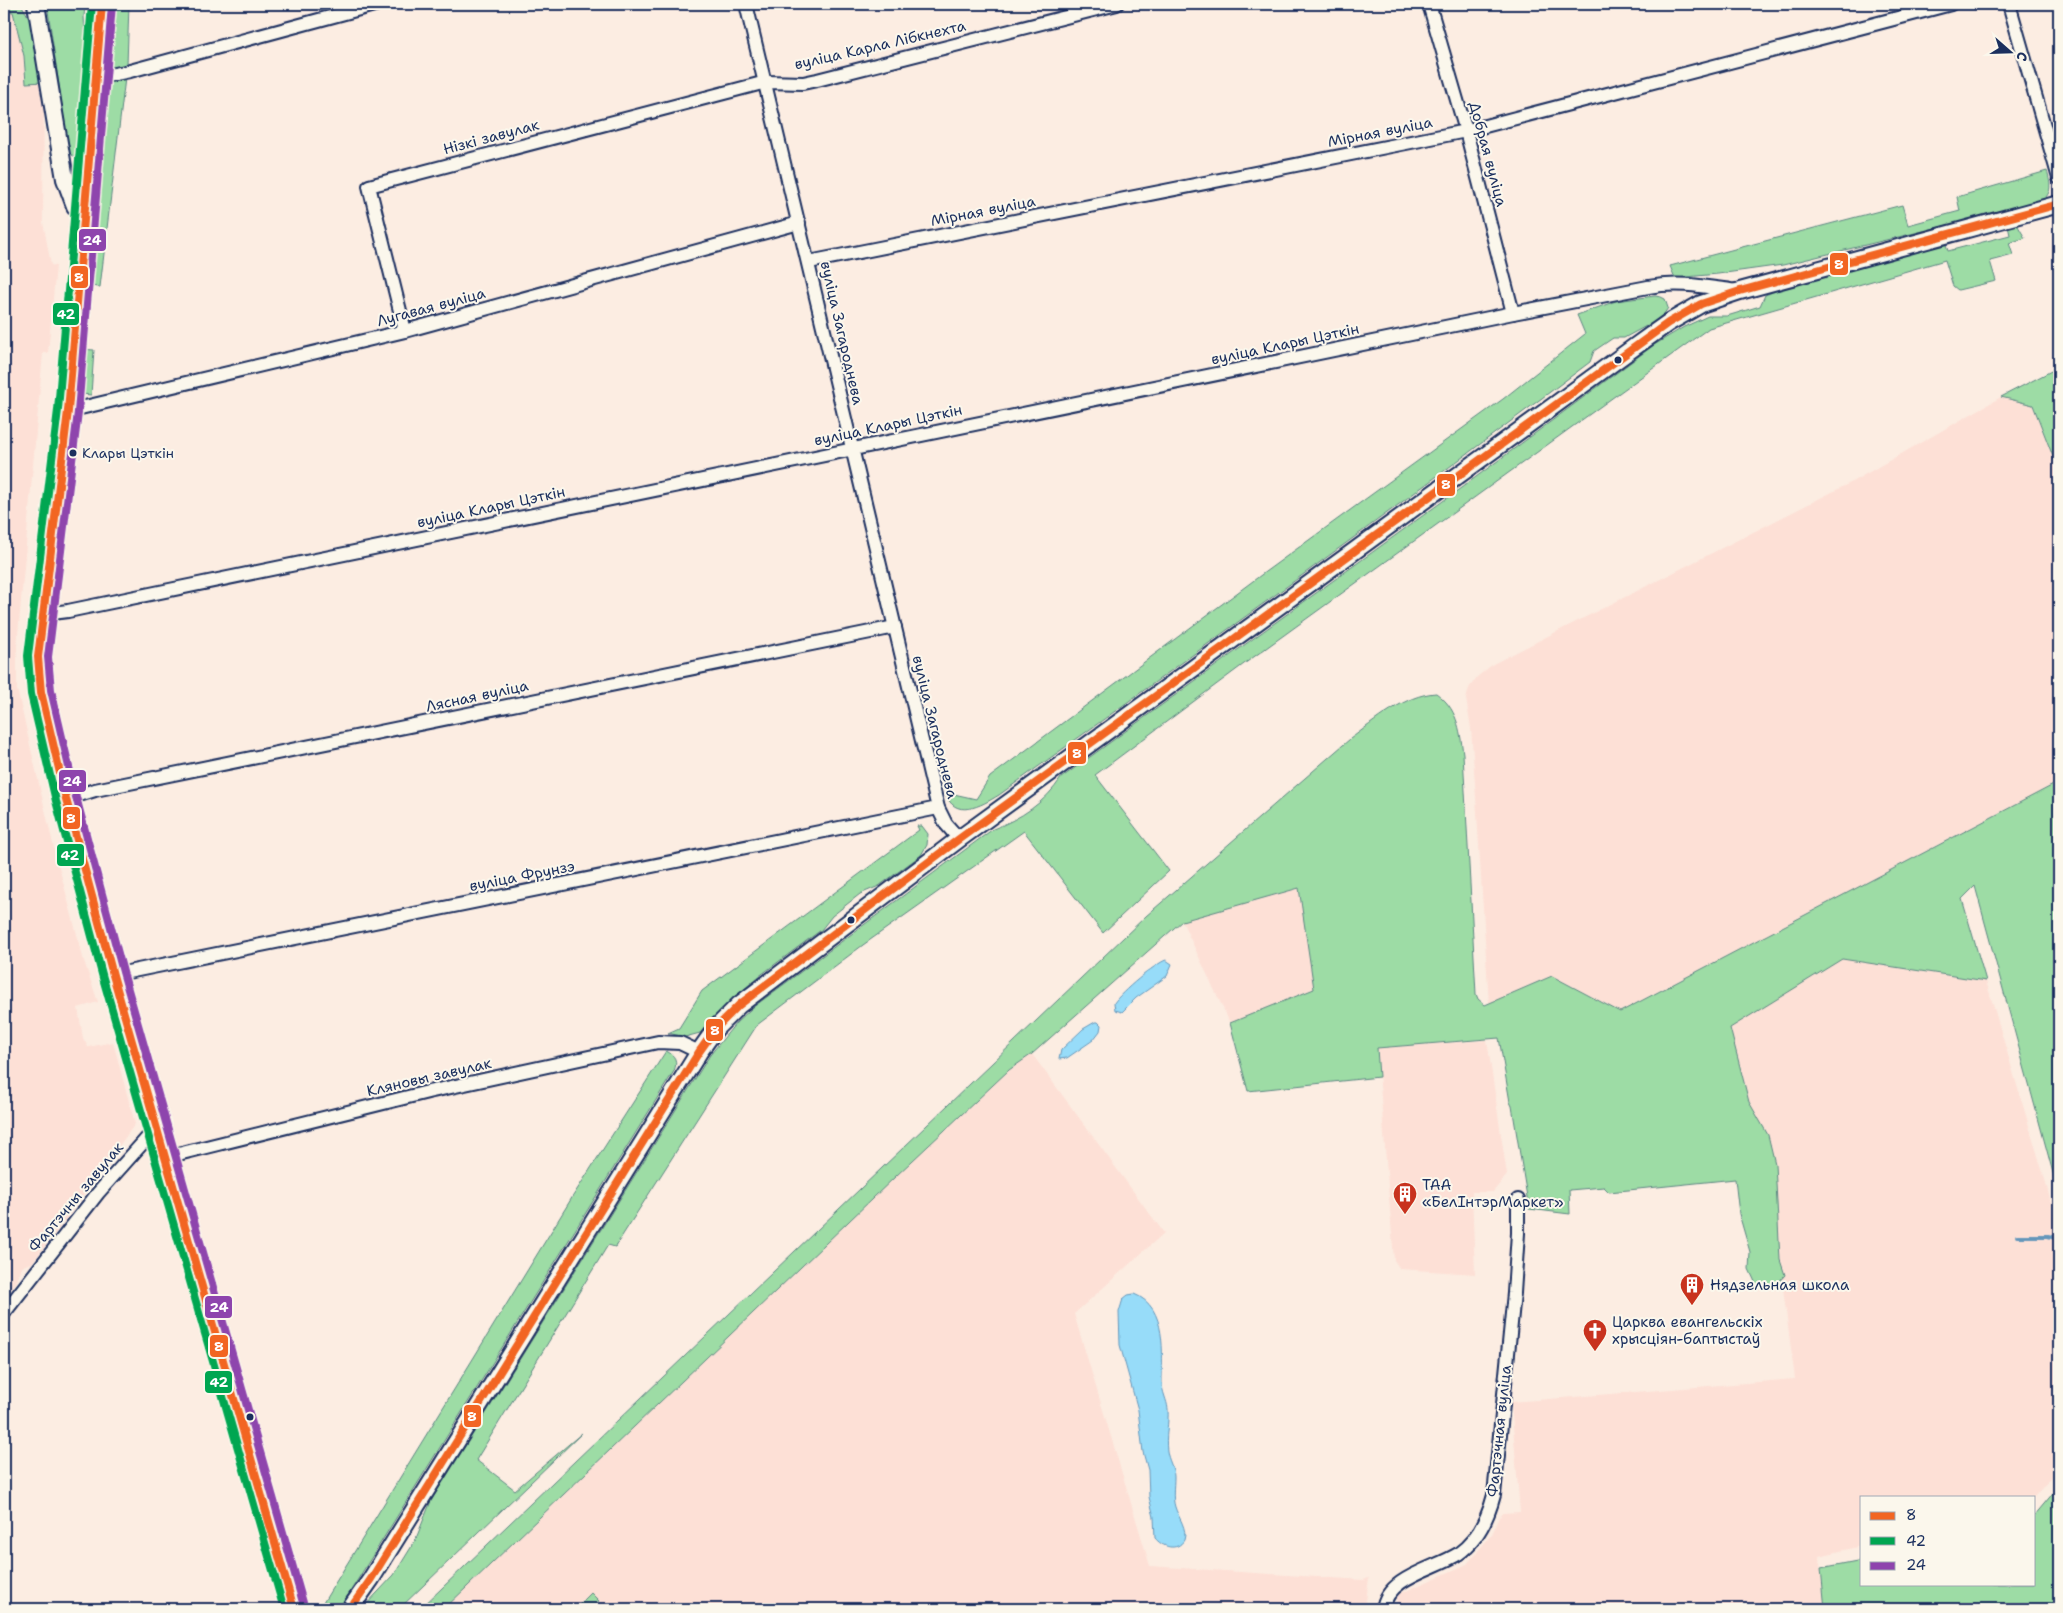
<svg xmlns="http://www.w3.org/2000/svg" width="2063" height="1613" font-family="'Shantell Sans',sans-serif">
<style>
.built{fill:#fde0d6}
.green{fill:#9ddca5;stroke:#5c8682}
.water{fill:#97dcf9;stroke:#6597bb}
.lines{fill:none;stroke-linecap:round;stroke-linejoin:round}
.stream{stroke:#6597bb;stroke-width:4}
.minor-casing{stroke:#1b2f5e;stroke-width:16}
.tertiary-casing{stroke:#1b2f5e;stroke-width:20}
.secondary-casing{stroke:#1b2f5e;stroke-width:21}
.minor{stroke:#fbf7ec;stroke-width:12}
.tertiary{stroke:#fbf7ec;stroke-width:16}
.secondary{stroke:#fbf7ec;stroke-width:18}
.bus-1-casing{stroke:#fbf7ec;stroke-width:11}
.bus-2-casing{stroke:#fbf7ec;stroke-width:11}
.bus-3-casing{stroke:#fbf7ec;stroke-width:11}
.bus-1{stroke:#f26522;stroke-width:8}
.bus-2{stroke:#00a651;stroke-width:8}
.bus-3{stroke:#8e44ad;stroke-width:8}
.bus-dot{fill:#1b2f5e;stroke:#fbf7ec;stroke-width:2}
.labels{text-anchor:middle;stroke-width:4;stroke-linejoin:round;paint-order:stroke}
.bus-label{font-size:14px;fill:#1b2f5e;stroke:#fbf7ec;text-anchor:start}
.street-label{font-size:15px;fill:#1b2f5e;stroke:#fbf7ec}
.poi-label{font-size:15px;fill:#1b2f5e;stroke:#fbf7ec;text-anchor:start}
.line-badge{stroke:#fbf7ec;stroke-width:2}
.badge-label{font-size:14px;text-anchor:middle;font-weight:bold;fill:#fff}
</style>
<rect width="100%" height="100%" fill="#fcede2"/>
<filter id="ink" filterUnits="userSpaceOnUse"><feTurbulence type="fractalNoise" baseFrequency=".02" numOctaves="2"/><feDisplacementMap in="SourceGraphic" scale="10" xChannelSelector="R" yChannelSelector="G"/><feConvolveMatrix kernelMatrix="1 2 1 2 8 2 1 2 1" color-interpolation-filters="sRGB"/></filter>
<g filter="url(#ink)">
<g class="built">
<path d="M 4,11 L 13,12 L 24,56 L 26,83 L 44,82 L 43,222 L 51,265 L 56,266 L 48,353 L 43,353 L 17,646 L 17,689 L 53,844 L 84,961 L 98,1002 L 78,1008 L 83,1038 L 88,1047 L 113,1042 L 135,1124 L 67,1218 L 32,1263 L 25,1265 L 20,1269 L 16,1283 L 4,1298 Z"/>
<path d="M 2001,397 L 2033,405 L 2059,472 L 2059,782 L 1620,1012 L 1552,976 L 1489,1004 L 1476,798 L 1471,728 L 1466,699 L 1469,688 L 1477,677 L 1493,664 L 1850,483 Z"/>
<path d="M 1299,888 L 1315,989 L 1230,1023 L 1182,921 Z"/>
<path d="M 1842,959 L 1986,981 L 2046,1183 L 2059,1236 L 2059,1469 L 2034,1497 L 1862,1497 L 1862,1546 L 1819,1556 L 1825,1609 L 1398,1609 L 1397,1595 L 1467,1564 L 1492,1534 L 1502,1513 L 1520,1512 L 1511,1402 L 1795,1379 L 1768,1176 L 1703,1044 Z"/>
<path d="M 1487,1040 L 1507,1175 L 1493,1192 L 1472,1192 L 1475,1274 L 1400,1269 L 1394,1260 L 1377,1048 Z"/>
<path d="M 1032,1054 L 1164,1233 L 1074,1314 L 1150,1566 L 1363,1580 L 1369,1578 L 1365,1609 L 758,1609 L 722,1607 L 717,1609 L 607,1609 L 591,1593 L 575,1609 L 444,1609 L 896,1176 L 1009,1070 Z"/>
</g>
<g class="green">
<path d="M 4,4 L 21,4 L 32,23 L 44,82 L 26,83 L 24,56 L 13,12 L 4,11 Z"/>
<path d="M 47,4 L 85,4 L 84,17 L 87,65 L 80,151 L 75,157 L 69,153 Z"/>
<path d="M 113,4 L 129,4 L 127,65 L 107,69 Z"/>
<path d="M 125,78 L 100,287 L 87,286 L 106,82 Z"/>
<path d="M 2047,171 C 2051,185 2053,195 2038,203 L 1783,265 L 1718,274 L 1675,278 L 1670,266 L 1902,205 L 1908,225 L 1960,211 L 1957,197 Z"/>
<path d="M 2013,224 L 2018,226 L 2025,238 L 2009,243 L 2013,255 L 1990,261 L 1996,281 L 1958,290 L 1953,286 L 1945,260 L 1709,328 L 1244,664 L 1095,775 L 1169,871 L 1103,933 L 1024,831 L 863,945 L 757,1025 L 615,1247 L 608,1245 L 476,1460 L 515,1490 L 582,1433 L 399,1609 L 362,1609 L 394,1575 L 415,1541 L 431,1501 L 710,1055 L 736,1023 L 752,1008 L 993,829 C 1020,819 1046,802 1061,778 L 1472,480 L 1654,345 L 1684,327 L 1708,316 L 1727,316 L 1760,306 L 1765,295 L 1807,279 L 1945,241 L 1948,251 L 2010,235 L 2008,226 Z"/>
<path d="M 1655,296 L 1661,297 L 1665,299 L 1668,308 L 1661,318 L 1624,338 L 1613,338 L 1594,351 L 1590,362 C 1395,509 1197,652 999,795 C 981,806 954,821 945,792 L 976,799 L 990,777 L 1265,572 L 1503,399 L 1585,334 L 1577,315 L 1616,301 Z"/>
<path d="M 80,349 L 94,350 L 91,395 L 81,394 L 77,389 Z"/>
<path d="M 2059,367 L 2059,472 L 2033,405 L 2001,397 Z"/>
<path d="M 1436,693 C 1457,708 1460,729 1463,754 L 1476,994 L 1478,999 L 1485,1005 L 1552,976 L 1620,1012 L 2059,782 L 2059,1195 L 1975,886 L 1962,899 L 1986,981 L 1842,959 L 1730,1028 L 1749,1102 L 1768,1135 L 1775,1164 L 1780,1260 L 1785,1275 L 1773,1288 L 1756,1284 L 1749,1269 L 1750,1252 L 1739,1214 L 1735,1179 L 1609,1192 L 1604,1187 L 1569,1190 L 1570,1214 L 1529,1209 L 1512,1106 L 1510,1102 L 1499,1038 L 1377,1048 L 1379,1077 L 1248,1091 L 1230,1023 L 1314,989 L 1299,888 L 1182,921 L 1032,1054 L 1009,1070 L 896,1176 L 444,1609 L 420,1609 L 1146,916 L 1350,739 C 1375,721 1404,695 1436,693 Z"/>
<path d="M 917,826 L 922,826 L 928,834 L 927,845 L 921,855 L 879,886 L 860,894 L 832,916 L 821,930 L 758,977 L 727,1004 L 700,1033 L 685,1037 L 668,1033 L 679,1028 L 702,991 L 919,830 Z"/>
<path d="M 666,1051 C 675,1055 678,1061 674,1071 L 345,1600 C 339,1608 331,1613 323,1603 L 573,1196 Z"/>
<path d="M 2059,1486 L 2059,1609 L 1825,1609 L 1821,1568 L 1862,1560 L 1862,1584 L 2034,1584 L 2034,1516 Z"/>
<path d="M 591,1593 L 599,1601 L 590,1609 L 575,1609 Z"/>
</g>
<g class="water">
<path d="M 1166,960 L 1172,964 L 1167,976 L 1136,998 L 1122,1012 L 1115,1010 L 1114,1003 C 1120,993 1156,963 1166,960 Z"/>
<path d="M 1095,1022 L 1098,1022 L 1101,1025 L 1100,1031 L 1093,1040 L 1067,1058 L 1059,1059 L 1061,1050 L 1083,1029 Z"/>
<path d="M 1134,1294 C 1168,1307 1162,1354 1162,1383 C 1162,1392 1167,1400 1168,1409 C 1169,1423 1165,1437 1167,1451 C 1168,1460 1174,1468 1174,1477 C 1174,1487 1172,1497 1175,1507 C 1178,1517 1188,1529 1184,1540 C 1177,1552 1162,1547 1155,1538 L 1154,1517 L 1149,1497 L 1148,1470 L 1143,1452 L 1138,1410 L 1120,1345 L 1119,1312 L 1123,1299 L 1128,1295 Z"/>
</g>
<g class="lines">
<path class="stream" d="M 2017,1236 L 2048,1236 L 2059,1239"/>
<defs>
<g id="minor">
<path d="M 746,4 L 938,808 L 946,824 L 959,839"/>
<path d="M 1429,4 L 1466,131 L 1513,313"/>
<path d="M 2009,4 L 2059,178"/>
<path d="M 95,78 L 130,71 L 378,4"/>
<path d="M 809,262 L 1466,131 L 1951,4"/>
<path d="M 405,331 L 369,186 L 766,82 L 803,83 L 817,80 L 1117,4"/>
<path d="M 68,411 L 405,331 L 799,223"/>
<path d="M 44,614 L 68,611 L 1513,313 L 1648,287 C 1679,281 1707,287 1737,291"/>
<path d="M 66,799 L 95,790 L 895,627"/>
<path d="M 113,975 L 938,808"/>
<path d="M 166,1157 L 428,1092 L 658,1042 L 680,1043 L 699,1052"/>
<path d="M 4,1313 L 98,1193 L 156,1128"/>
<path d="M 1383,1609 C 1387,1577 1434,1569 1458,1554 C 1478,1540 1488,1518 1494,1495 L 1514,1293 L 1518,1233 L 1518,1200"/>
</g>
<g id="tertiary">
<path d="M 36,4 L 65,179 L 75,206 L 84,214"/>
<path d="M 350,1609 L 371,1579 L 699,1052 L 716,1028 L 739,1005 L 959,839 L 1633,348 L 1668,323 L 1701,304 L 1740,291 L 2059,204"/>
</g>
<path id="secondary" d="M 102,4 L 68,411 L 38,657 L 41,692 L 66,799 L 113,975 L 294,1609"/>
</defs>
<use href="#minor" class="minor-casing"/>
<use href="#tertiary" class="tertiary-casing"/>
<use href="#secondary" class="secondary-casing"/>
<use href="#minor" class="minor"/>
<use href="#tertiary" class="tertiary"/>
<use href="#secondary" class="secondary"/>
<defs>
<g id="bus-1">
<path d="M 102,4 L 68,411 L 38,657 L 41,692 L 66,799 L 113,975 L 294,1609"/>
<path d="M 350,1609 L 371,1579 L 699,1052 L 716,1028 L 739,1005 L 959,839 L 1668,323 L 1701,304 L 1740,291 L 2059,204"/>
</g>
<path id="bus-2" d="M 92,4 L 58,410 L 28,656 L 31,694 L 56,801 L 103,978 L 284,1609"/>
<path id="bus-3" d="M 112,5 L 78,412 L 48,657 L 51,690 L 76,797 L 123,972 L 304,1606"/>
</defs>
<use href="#bus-1" class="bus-1-casing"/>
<use href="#bus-2" class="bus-2-casing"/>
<use href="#bus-3" class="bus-3-casing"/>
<use href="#bus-1" class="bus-1"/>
<use href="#bus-2" class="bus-2"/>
<use href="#bus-3" class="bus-3"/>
</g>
</g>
<defs>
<symbol id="building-pin" viewBox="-11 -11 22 30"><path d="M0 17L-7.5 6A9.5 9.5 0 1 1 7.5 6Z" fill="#c8321e" stroke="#fbf7ec"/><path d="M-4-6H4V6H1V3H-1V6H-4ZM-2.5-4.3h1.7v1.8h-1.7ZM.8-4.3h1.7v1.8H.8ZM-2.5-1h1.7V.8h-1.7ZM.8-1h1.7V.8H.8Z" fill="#fff"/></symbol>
<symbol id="church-pin" viewBox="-11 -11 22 30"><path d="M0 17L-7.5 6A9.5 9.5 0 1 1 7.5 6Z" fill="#c8321e" stroke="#fbf7ec"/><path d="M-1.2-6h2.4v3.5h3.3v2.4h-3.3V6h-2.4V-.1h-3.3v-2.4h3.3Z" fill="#fff"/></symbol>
</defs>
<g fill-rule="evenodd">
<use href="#building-pin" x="1391" y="1180" width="28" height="38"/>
<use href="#building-pin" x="1678" y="1271" width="28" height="38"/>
<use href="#church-pin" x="1581" y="1317" width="28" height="38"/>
</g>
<g class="bus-dot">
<circle cx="1618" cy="360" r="4.5"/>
<circle cx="73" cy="453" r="4.5"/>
<circle cx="851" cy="920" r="4.5"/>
<circle cx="250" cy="1417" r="4.5"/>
</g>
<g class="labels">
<g class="bus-label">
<text x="82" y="458">Клары Цэткін</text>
</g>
<g class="street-label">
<text transform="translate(880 45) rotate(-13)" y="5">вуліца Карла Лібкнехта</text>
<text transform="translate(1380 132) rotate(-11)" y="5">Мірная вуліца</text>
<text transform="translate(491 137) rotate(-15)" y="5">Нізкі завулак</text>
<text transform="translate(1488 154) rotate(75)" y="5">Добрая вуліца</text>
<text transform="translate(983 211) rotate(-11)" y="5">Мірная вуліца</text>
<text transform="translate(431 307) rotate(-15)" y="5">Лугавая вуліца</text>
<text transform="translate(842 333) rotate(77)" y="5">вуліца Загароднева</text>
<text transform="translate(1285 344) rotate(-12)" y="5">вуліца Клары Цэткін</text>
<text transform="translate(888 425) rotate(-12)" y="5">вуліца Клары Цэткін</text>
<text transform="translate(491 507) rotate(-12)" y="5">вуліца Клары Цэткін</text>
<text transform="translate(477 696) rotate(-12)" y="5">Лясная вуліца</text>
<text transform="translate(935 727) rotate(76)" y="5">вуліца Загароднева</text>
<text transform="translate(522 876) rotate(-11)" y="5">вуліца Фрунзэ</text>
<text transform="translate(429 1077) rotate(-13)" y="5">Кляновы завулак</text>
<text transform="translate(76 1197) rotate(-50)" y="5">Фартэчны завулак</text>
<text transform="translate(1499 1431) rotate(-84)" y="5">Фартэчная вуліца</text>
</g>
<g class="poi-label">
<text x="1422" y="1190">ТАА<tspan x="1422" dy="17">«БелІнтэрМаркет»</tspan></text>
<text x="1710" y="1290">Нядзельная школа</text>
<text x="1612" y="1327">Царква евангельскіх<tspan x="1612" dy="17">хрысціян-баптыстаў</tspan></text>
</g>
</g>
<g class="line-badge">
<rect x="78" y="228" width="29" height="24" rx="5" fill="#8e44ad"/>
<rect x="1829" y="252" width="20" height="24" rx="5" fill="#f26522"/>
<rect x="70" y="265" width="19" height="24" rx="5" fill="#f26522"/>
<rect x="52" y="302" width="28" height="24" rx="5" fill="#00a651"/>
<rect x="1436" y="473" width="20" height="24" rx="5" fill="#f26522"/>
<rect x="1067" y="741" width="20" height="24" rx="5" fill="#f26522"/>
<rect x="58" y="769" width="29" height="24" rx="5" fill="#8e44ad"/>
<rect x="62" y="806" width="19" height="24" rx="5" fill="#f26522"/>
<rect x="56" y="843" width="29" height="24" rx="5" fill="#00a651"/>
<rect x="705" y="1018" width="19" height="24" rx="5" fill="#f26522"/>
<rect x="204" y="1295" width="29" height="24" rx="5" fill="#8e44ad"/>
<rect x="209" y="1334" width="20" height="24" rx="5" fill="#f26522"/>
<rect x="204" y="1370" width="29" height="24" rx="5" fill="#00a651"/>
<rect x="463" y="1404" width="19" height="24" rx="5" fill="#f26522"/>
</g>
<g class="badge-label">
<text x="92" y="245">24</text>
<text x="1839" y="269">8</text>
<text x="79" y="282">8</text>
<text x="66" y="319">42</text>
<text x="1446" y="489">8</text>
<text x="1077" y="758">8</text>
<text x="72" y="786">24</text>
<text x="71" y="823">8</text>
<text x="70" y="860">42</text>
<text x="715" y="1035">8</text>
<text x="219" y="1312">24</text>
<text x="219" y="1351">8</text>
<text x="219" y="1387">42</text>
<text x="472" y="1421">8</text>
</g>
<rect width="2063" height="1613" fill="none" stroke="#fbf7ec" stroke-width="20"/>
<rect x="10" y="10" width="2043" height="1593" fill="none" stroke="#1b2f5e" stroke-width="2" filter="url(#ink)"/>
<rect x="1860" y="1496" width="175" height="90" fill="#fbf7ec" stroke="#a1a7b3"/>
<rect x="1870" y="1512" width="25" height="8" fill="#f26522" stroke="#a1a7b3"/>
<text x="1906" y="1520" font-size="15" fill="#1b2f5e">8</text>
<rect x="1870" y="1537" width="25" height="8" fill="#00a651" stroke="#a1a7b3"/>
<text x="1906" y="1546" font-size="15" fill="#1b2f5e">42</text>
<rect x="1870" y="1562" width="25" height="8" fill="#8e44ad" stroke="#a1a7b3"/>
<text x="1906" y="1570" font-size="15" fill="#1b2f5e">24</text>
<g transform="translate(2010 52) rotate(110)" stroke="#fbf7ec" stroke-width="4" paint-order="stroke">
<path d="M0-4L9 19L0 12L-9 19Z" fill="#1b2f5e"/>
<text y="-8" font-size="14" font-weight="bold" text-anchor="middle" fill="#1b2f5e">С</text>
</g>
</svg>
